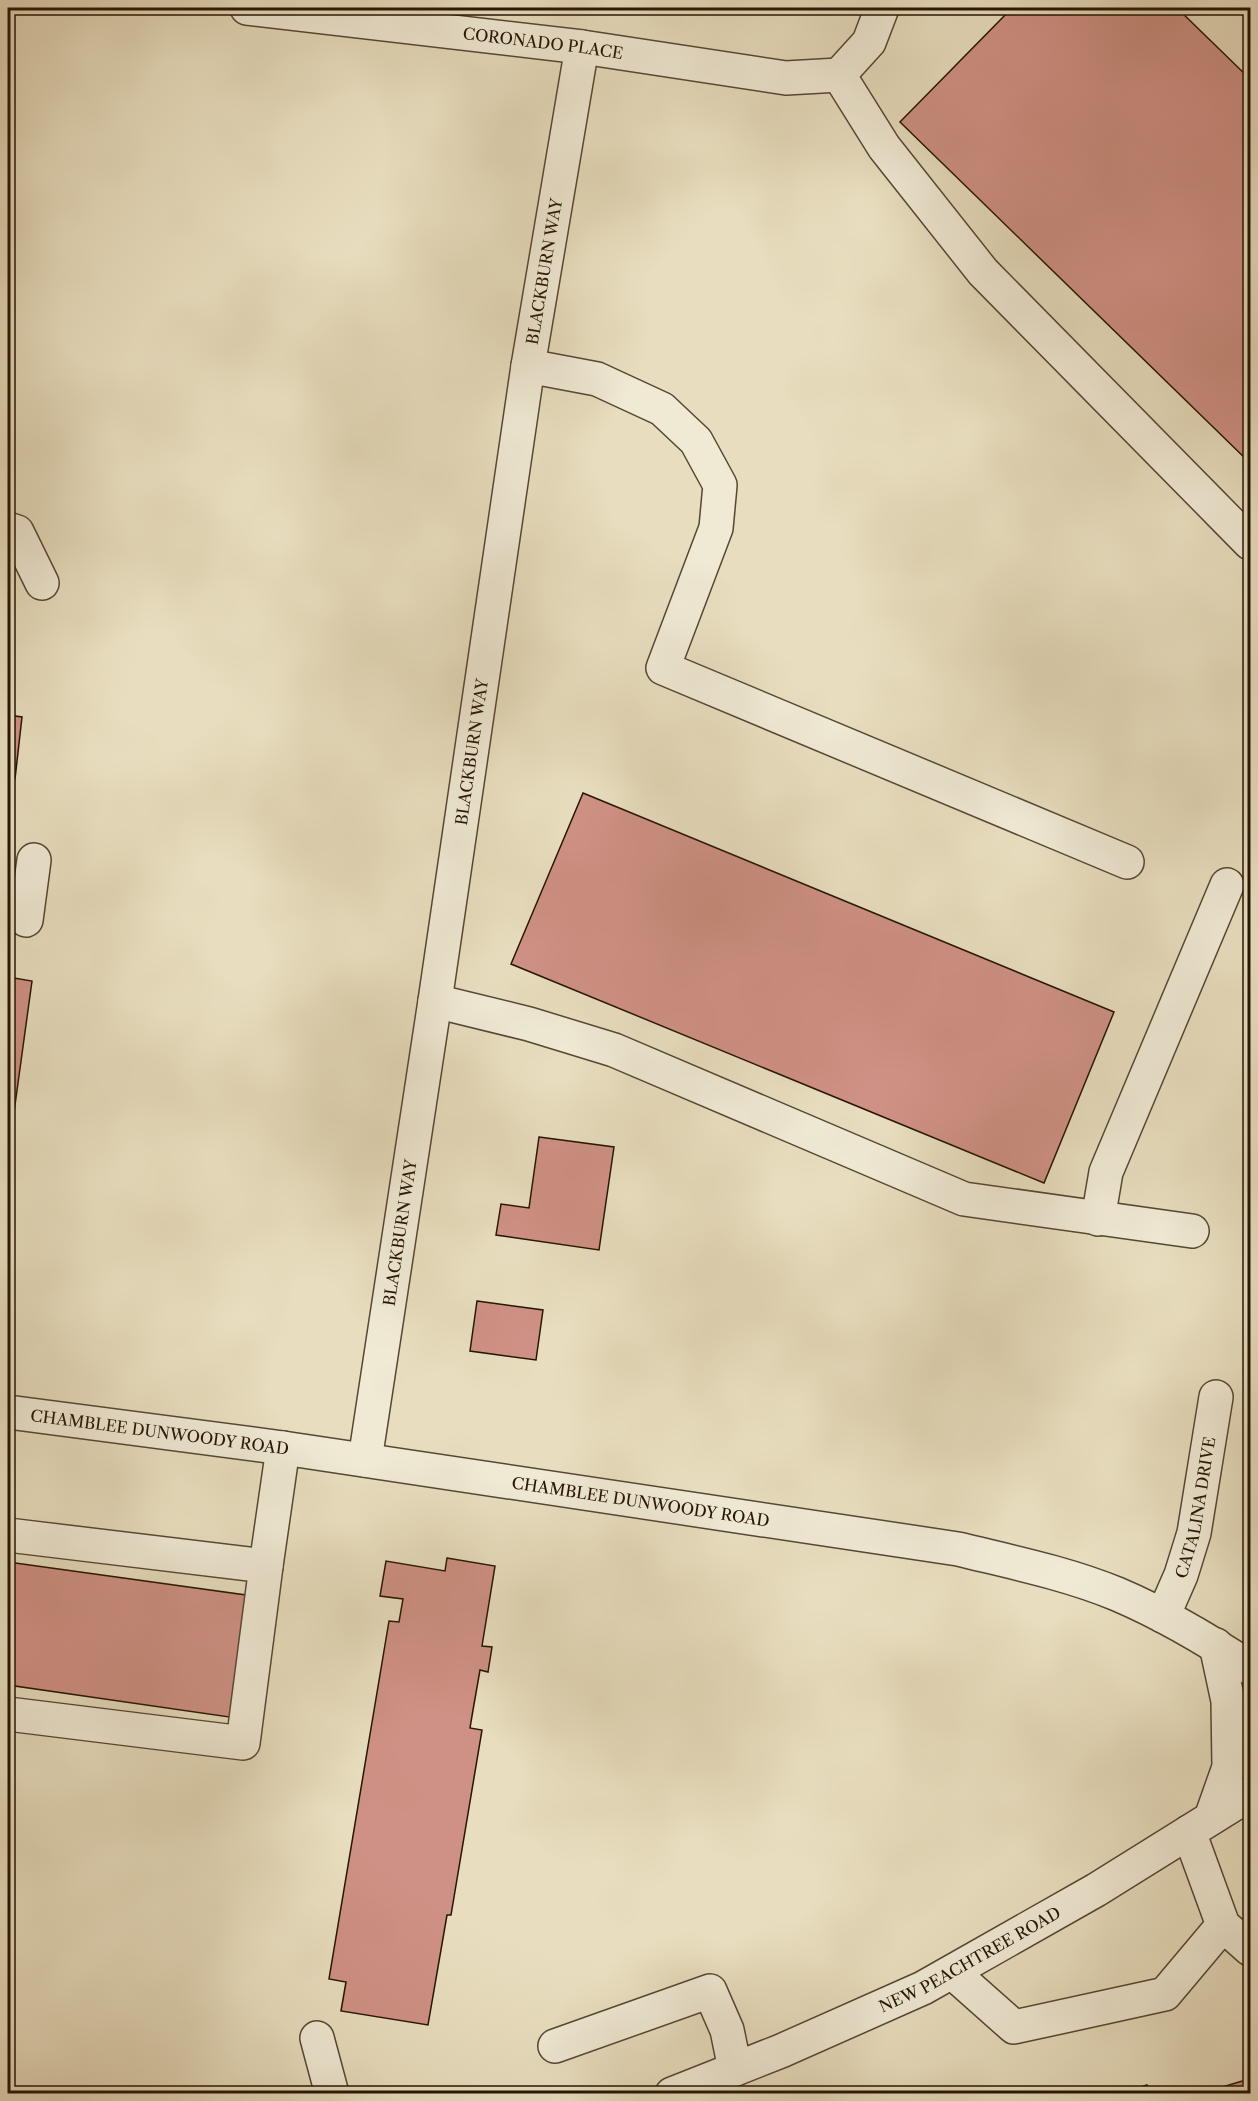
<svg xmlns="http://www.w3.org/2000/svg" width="1258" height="2101" font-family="'Libre Caslon Text',serif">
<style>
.building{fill:#cf9185;stroke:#261504;stroke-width:1.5}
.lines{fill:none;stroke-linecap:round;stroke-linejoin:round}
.minor-casing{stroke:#564733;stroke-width:36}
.minor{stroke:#f0ead5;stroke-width:33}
.labels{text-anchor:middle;stroke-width:4.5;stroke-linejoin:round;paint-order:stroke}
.street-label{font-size:16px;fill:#261504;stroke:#f0ead5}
</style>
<rect width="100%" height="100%" fill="#e8debf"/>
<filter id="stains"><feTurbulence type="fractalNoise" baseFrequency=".00333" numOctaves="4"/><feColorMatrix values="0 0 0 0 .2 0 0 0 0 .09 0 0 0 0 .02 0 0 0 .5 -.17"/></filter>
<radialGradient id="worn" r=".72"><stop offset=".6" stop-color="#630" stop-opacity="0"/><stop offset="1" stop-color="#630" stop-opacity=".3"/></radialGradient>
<g class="building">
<path d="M 1012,8 L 1177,8 L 1250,79 L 1250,463 L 900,122 Z"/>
<path d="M 8,715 L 22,717 L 15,779 L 8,778 Z"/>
<path d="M 583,793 L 1114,1012 L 1044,1183 L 511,964 Z"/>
<path d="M 8,977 L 32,981 L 8,1156 Z"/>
<path d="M 539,1137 L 614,1147 L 599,1250 L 496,1235 L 501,1204 L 529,1208 Z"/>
<path d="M 477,1301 L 543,1310 L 536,1360 L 470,1351 Z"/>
<path d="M 447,1558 L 495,1566 L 482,1646 L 492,1647 L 488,1672 L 480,1670 L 473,1710 L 470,1728 L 482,1730 L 451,1915 L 447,1915 L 428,2025 L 341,2011 L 346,1982 L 329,1979 L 389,1621 L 399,1622 L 403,1599 L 380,1596 L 386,1561 L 445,1571 Z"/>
<path d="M 8,1562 L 253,1596 L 236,1718 L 8,1685 Z"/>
<path d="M 8,2072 L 14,2094 L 8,2094 Z"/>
<path d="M 1249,2079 L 1250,2094 L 1199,2094 Z"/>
<path d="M 1147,2085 L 1151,2094 L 1118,2094 Z"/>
</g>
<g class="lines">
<defs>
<g id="minor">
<path id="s1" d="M 247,8 L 582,47 L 786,78 L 839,75"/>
<path d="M 839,75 L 884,147 L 983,272 L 1250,543"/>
<path d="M 839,75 L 869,42 L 882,8"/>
<path d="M 528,366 L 597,379 L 662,409 L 696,441 L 720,485 L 716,528 L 663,668 L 1127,862"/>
<path d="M 8,529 L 17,532 L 42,583"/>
<path d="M 26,920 L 34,860"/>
<path d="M 435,1001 L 529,1024 L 614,1050 L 964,1199 L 1192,1231"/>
<path d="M 1098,1219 L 1106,1172 L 1227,885"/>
<path id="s2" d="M 8,1412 L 283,1448 L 958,1549 C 1011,1562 1066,1573 1117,1594 C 1164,1614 1208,1640 1250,1668"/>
<path id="s3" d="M 365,1460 L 435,1001 L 528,366 L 582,47"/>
<path d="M 8,1535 L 266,1566 L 283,1448"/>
<path id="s4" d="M 1163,1616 L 1181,1575 L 1194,1533 L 1216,1397"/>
<path d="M 8,1714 L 243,1743 L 266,1566"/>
<path d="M 1211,1818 L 1229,1767 L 1228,1701 L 1216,1645"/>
<path d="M 1189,1832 L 1223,1925 L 1250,1949"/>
<path d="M 952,1972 L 1014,2027 L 1165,1994 L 1223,1925"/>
<path d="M 317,2038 L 332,2094"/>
<path d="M 555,2046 L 710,1991 L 727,2030 L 735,2069"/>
<path id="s5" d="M 672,2094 L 781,2051 L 923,1988 L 1096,1890 L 1250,1794"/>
</g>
</defs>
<use href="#minor" class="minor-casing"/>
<use href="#minor" class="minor"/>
</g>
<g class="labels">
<g class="street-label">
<text dy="6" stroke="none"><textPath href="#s1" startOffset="298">CORONADO PLACE</textPath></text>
<text dy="6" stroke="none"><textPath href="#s3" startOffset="1202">BLACKBURN WAY</textPath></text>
<text dy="6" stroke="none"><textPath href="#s3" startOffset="716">BLACKBURN WAY</textPath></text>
<text dy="6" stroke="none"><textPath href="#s3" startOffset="230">BLACKBURN WAY</textPath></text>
<text dy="6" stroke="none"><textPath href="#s2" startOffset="153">CHAMBLEE DUNWOODY ROAD</textPath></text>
<text dy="6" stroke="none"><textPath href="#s2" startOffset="639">CHAMBLEE DUNWOODY ROAD</textPath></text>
<text dy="6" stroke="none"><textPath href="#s4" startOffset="114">CATALINA DRIVE</textPath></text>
<text dy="6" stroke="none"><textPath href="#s5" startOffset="327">NEW PEACHTREE ROAD</textPath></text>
</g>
</g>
<rect width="1258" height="2101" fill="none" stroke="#e8debf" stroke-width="30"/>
<rect x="9" y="9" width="1240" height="2083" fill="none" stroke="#261504" stroke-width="3"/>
<rect x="15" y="15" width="1228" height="2071" fill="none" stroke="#261504" stroke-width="1.5"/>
<rect width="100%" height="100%" filter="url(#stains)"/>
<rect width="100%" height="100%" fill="url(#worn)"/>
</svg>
